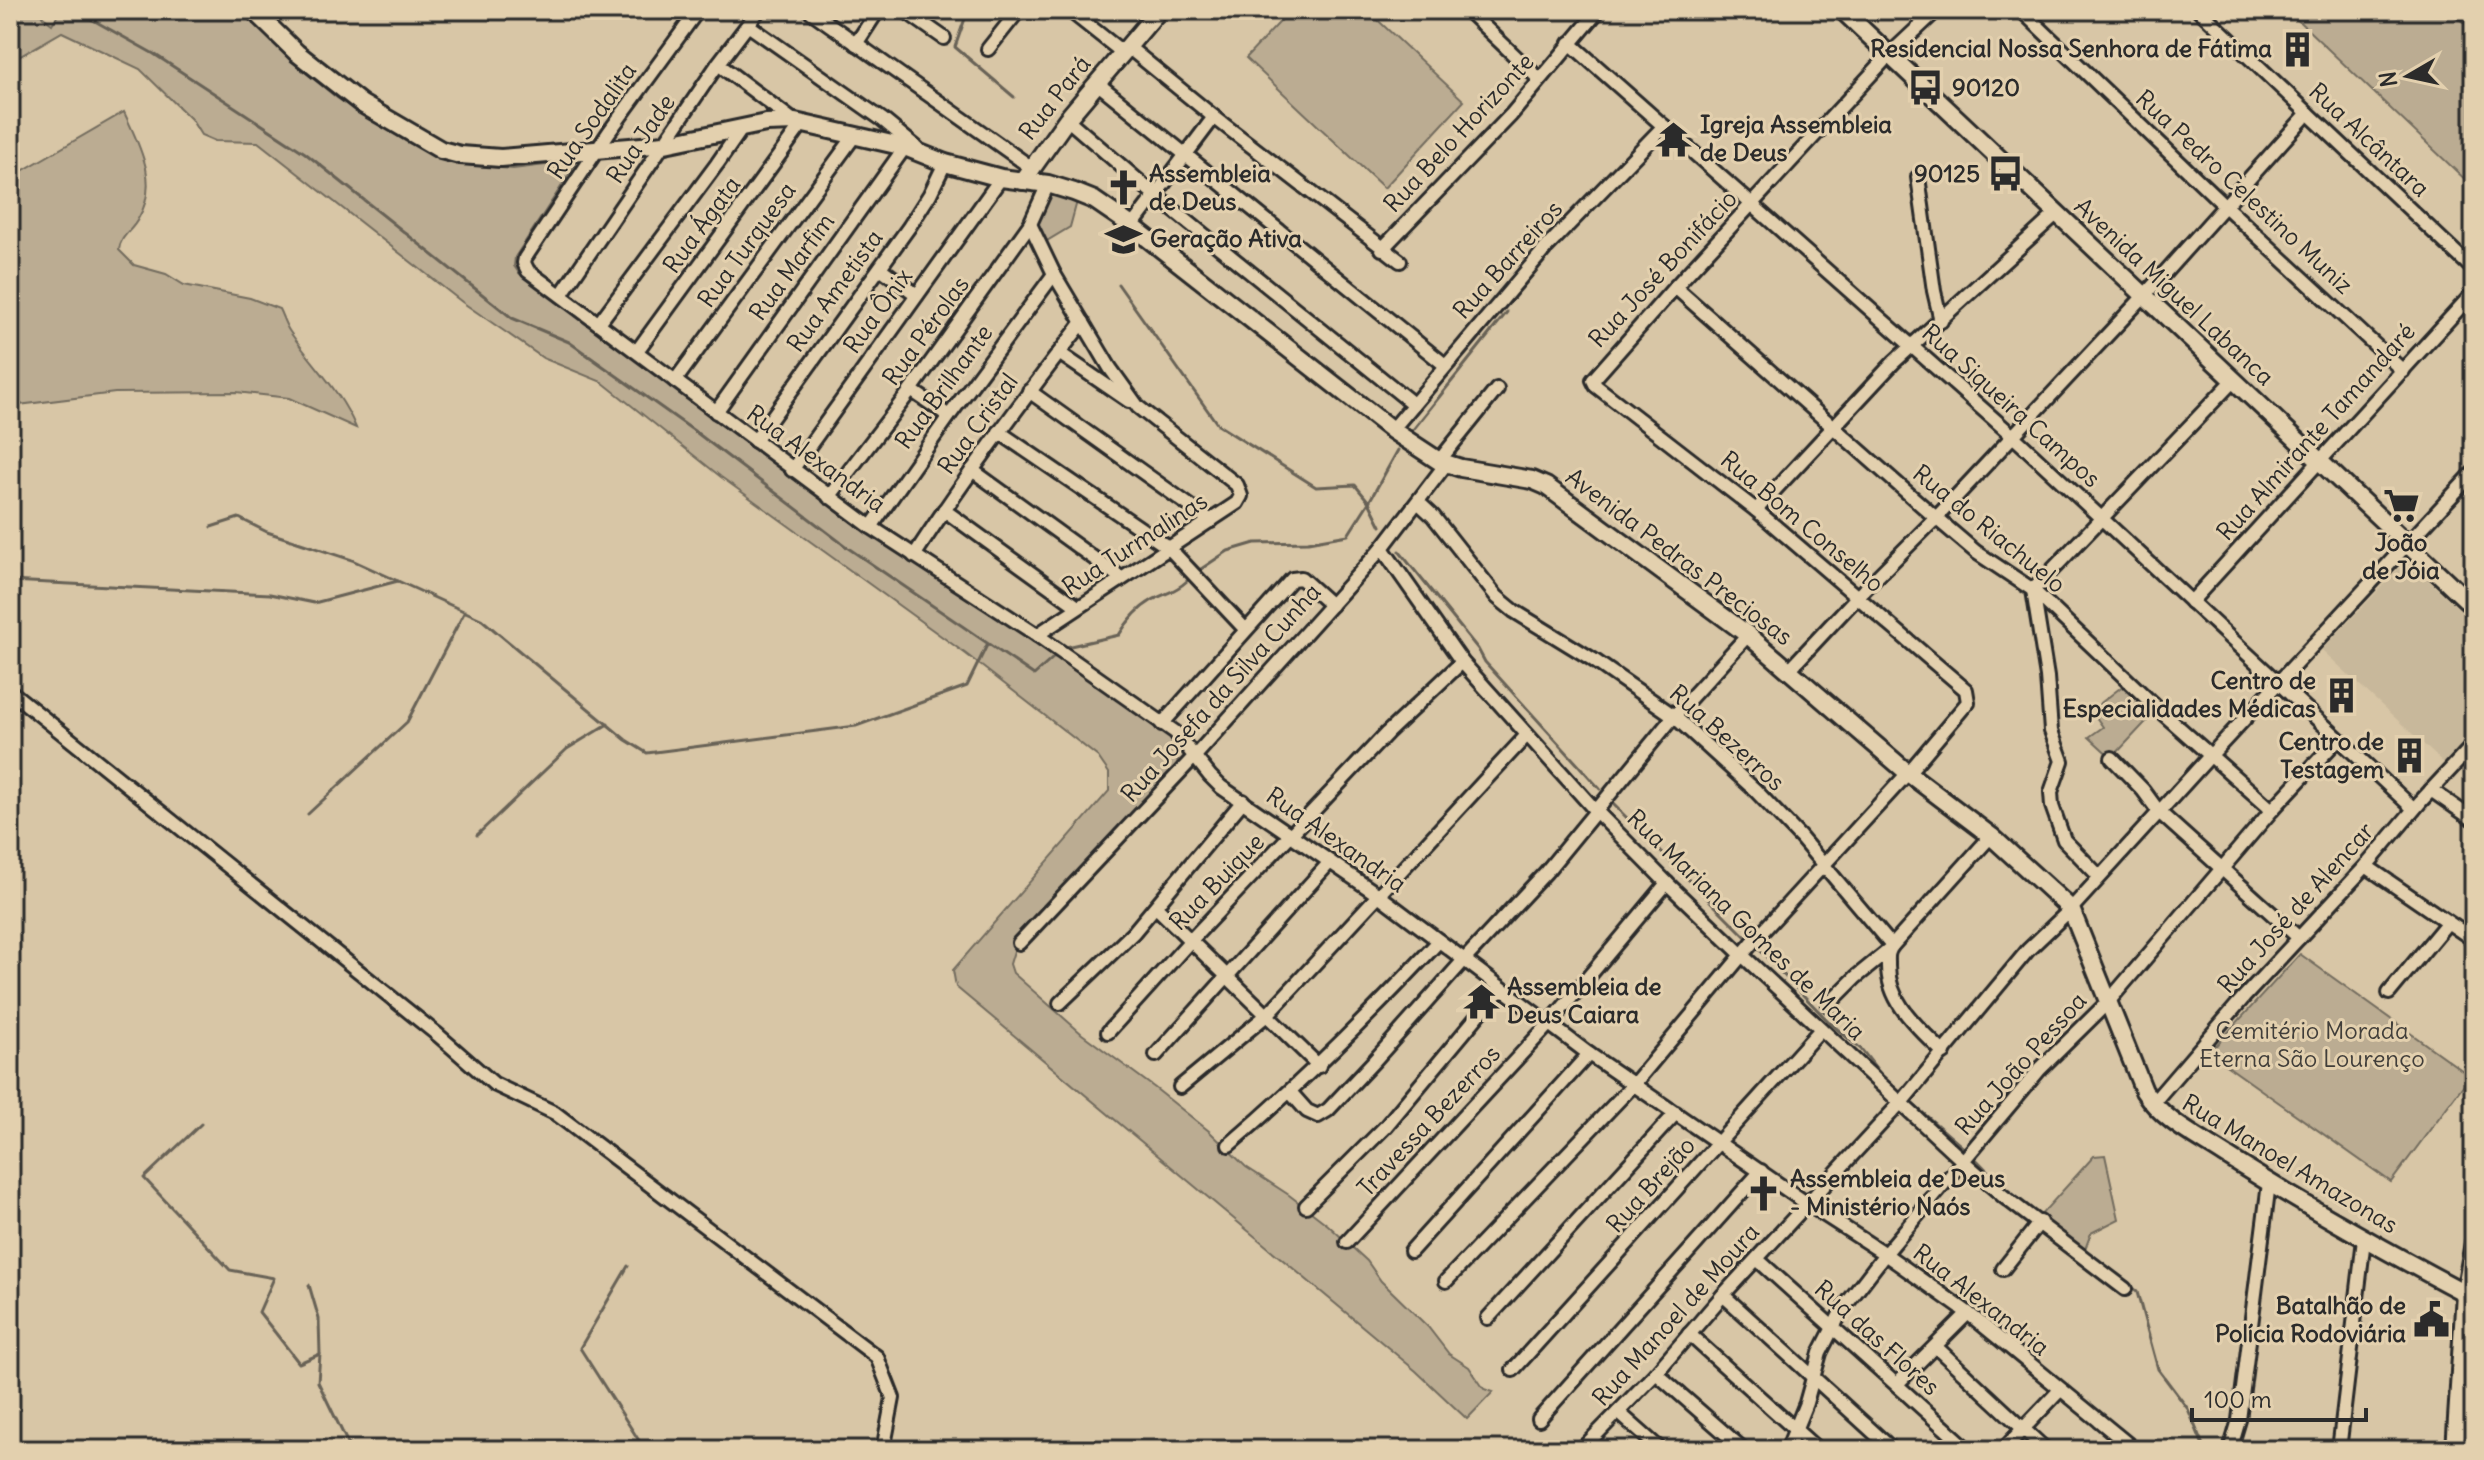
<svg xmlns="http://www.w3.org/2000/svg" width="2484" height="1460" font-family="Delius,sans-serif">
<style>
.built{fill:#c8b89b}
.green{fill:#bbac92;stroke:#736c5e;stroke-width:2}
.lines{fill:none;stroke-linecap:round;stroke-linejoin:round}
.stream{stroke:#686257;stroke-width:3}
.minor-casing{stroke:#2b2b2b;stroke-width:18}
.major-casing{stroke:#2b2b2b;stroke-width:22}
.minor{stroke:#e3d0ae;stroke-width:12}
.major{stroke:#e3d0ae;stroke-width:16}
.labels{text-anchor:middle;stroke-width:6;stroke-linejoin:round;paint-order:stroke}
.poi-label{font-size:24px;font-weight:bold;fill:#2b2b2b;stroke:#e3d0ae;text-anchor:start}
.street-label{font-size:24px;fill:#2b2b2b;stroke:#e3d0ae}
.park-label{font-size:24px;fill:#413e3a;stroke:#e3d0ae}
</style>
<rect width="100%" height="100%" fill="#d8c6a6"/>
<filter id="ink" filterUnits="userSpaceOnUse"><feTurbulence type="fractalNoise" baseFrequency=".0125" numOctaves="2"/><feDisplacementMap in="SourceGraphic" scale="16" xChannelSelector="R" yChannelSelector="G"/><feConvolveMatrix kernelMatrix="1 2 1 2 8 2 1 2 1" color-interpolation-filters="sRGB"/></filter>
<g filter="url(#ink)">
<path class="built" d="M 2405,562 L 2410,563 L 2474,623 L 2474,737 L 2447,766 L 2322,650 Z"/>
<g class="green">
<path d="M 10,10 L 39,10 L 43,17 L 52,24 L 59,13 L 66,10 L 242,10 L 289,59 L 337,98 L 407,142 L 456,164 L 513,169 L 578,161 L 515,257 L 514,266 L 519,273 L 861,529 L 1015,628 L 1167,734 C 1178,746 1181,751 1176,767 L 1018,938 L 1010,964 L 1013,973 L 1082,1034 L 1155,1088 L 1209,1131 L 1246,1167 L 1289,1195 L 1328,1225 L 1367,1261 L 1381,1281 L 1428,1327 L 1449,1354 L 1469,1367 L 1484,1389 L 1493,1392 L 1467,1419 L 1416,1371 L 956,987 L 953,970 L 1109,791 L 1109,773 L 1098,757 L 966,654 L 721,477 L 602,382 L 543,358 L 462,302 L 258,142 L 215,141 L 201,135 L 191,119 L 140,69 L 62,32 L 10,62 Z"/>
<path d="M 1291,10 L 1367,10 L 1464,101 L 1384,188 L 1246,58 Z"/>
<path d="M 2287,10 L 2474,10 L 2474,188 Z"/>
<path d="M 124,112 C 140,147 160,183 138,219 C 132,231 120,236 119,250 L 134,265 L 166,274 L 184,285 L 250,298 L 279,309 C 283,317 285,325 290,332 C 312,364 341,391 356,428 L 289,398 L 236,392 L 115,393 L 10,406 L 10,178 Z"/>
<path d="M 1048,184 L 1079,194 L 1070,227 L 1040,245 L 1030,224 Z"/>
<path d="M 2129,681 L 2158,709 L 2112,758 L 2089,737 L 2103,727 L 2096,717 L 2100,711 L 2097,706 Z"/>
<path d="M 2300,954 L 2470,1076 L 2391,1182 L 2209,1053 Z"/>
<path d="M 2105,1155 L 2119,1219 L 2091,1233 L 2084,1252 L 2038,1218 L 2094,1156 Z"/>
</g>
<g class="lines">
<g class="stream">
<path d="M 75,10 L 154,54 L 305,153 L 512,318 L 569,342 L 697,433 L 848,548 L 1034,675 L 1053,658"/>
<path d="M 968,10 L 955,47 L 1014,97"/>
<path d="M 2439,10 C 2455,15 2466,20 2474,35"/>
<path d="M 1118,284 L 1218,425 L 1316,487 L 1355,485 L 1369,502 L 1381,526"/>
<path d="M 1412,431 L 1507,312"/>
<path d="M 211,527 L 239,518 L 267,532 L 352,560 L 481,619 L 626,740 L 647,753 L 856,726 L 967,686 L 987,645"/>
<path d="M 1399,551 L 1478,649 L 1485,662 L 1600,789"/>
<path d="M 1201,569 L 1228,551 L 1255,543 L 1308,542 L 1348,535 L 1369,502 L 1398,450"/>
<path d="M 10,581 L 270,594 L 314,603 L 398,581"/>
<path d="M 1066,647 L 1119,635 C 1127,622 1137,609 1151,601 C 1165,593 1174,593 1187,581"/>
<path d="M 1611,802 L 1745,936"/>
<path d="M 308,814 L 407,722 L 465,611"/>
<path d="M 477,835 L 567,749 L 608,724"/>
<path d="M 1755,945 L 1830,1023 L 1861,1049 L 1886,1081 L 1903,1096"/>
<path d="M 1909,1101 L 1967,1151"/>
<path d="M 201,1124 L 144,1178 L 230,1270 L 274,1278 L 259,1312 L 299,1363 L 320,1354"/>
<path d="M 1973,1156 L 2012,1196"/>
<path d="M 628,1266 L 580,1348 L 645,1450"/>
<path d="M 2108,1268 L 2137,1292 L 2158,1369 L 2188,1409 L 2205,1450"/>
<path d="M 309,1285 L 319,1319 L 320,1354 L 318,1382 L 351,1450"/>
<path d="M 10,1430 L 26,1450"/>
</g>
<defs>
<g id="minor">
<path d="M 698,10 L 609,132 L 525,258 L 524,263 L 528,271 L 871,527 L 1037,635 L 1175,732 L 1210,776 L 1221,787 L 1377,894 L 1589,1054 L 1806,1203 L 1885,1254 L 1968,1313 L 2135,1450"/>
<path d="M 809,10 L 1032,168"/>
<path d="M 904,10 L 944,38"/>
<path d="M 1069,10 L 1122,52"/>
<path d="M 1467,10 L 1539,79"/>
<path d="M 2021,10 L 2224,205 L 2403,371"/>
<path d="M 2199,10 L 2474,270"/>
<path d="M 748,25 L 883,120 L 917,148"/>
<path d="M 1570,43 L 2013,436 L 2414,809"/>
<path d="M 856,44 L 878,10"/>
<path d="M 1127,46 L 1214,117 L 1400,261"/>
<path d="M 988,49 L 1019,10"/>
<path d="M 718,64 L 795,122"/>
<path d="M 1097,83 L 1445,365"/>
<path d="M 1067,119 L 1156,196 L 1413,404"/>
<path d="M 1918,177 L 1934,291 L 1941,321"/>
<path d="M 1030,224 L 1054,274 L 1110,368 L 1138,407 L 1237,485 L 1241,496 L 1237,503 L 1037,635"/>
<path d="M 1132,226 L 1214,117"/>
<path d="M 1382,249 L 1511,115 L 1599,10"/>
<path d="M 880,268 L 917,295"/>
<path d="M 1675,287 L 1936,518 L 1976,552 L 2033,590 L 2158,709 L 2272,810"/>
<path d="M 561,295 L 718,64 L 759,10"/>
<path d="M 599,323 L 717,164 L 742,128"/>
<path d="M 637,351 L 802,124"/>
<path d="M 1059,353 L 1129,401"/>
<path d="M 675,381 L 855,135"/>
<path d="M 911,390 L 949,416"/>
<path d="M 1029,391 L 1211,521"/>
<path d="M 716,412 L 905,147"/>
<path d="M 1392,430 L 1545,249 L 1664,126"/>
<path d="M 999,432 L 1169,548 L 1245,629"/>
<path d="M 755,441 L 909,227 L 930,194 L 945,163"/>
<path d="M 1439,461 L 1497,389"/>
<path d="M 792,470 L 1001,178"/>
<path d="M 972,470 L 1121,578"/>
<path d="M 829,497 L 911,390 L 1030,224 L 1048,184"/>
<path d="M 1418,502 L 1433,516 L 1497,597 L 1514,611 L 1592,659 L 1674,716 L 1755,790 L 1800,837 L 1892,946 C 1887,953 1888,957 1888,964 C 1887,1003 1919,1028 1944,1053"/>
<path d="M 944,510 L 1078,607"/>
<path d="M 1756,510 L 1894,362 L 2056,214"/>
<path d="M 871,527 L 949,416 L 1054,274"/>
<path d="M 1382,548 L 1462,662 L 1595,810 L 1667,883 L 1742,955 L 1963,1161 L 2003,1196 L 2125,1289"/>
<path d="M 914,556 C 966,475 1024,398 1083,322"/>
<path d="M 2191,602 L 2474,292"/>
<path d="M 1788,671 L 1858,596 L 1936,518 L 2143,297 L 2308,113"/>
<path d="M 10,691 L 438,1035 L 494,1084 L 555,1113 L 877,1357 L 893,1398 L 883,1450"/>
<path d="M 1162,724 L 1292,579 L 1301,578 L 1331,605"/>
<path d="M 2112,758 L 2143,790 L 2159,812 L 2299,938"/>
<path d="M 2431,790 L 2474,820"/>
<path d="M 2366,866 L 2474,940"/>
<path d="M 2099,876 L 2064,840 L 2052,806 L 2051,792 L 2062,761 L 2051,731 L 2047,677 L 2033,590 L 2233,381"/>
<path d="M 1156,907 L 1319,1066"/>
<path d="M 1019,943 L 1195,756 L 1382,548 L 1446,464"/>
<path d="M 1892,946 L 1991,836"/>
<path d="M 2389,993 L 2447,923"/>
<path d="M 1060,1003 L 1133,933 L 1243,801"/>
<path d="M 1828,1005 L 1856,977 L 1888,951"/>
<path d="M 1108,1032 L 1191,940 L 1387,733 L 1462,662"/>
<path d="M 1156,1055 L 1330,862"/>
<path d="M 1180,1087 L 1268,1014 L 1527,735"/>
<path d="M 1291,1093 L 1307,1111 L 1318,1116 L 1328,1110 L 1374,1061 L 1464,960 L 1546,872 L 1674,716 L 1748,635"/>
<path d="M 2152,1104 L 2244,997 L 2366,866 L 2421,801 L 2474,744"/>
<path d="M 1229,1145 C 1304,1081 1372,1013 1439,941"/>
<path d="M 1306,1206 L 1386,1126 L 1501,988"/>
<path d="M 1347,1242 L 1550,1023 L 1667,883"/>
<path d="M 1411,1251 L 1589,1054"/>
<path d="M 1757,1259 L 1969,1450"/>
<path d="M 2003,1269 L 2040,1222"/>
<path d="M 1446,1281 L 1634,1084 L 1752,943 L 1908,773 L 1968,702 L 1966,690 L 1756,510 L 1596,386 L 1593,380 L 1675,287 L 1889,55 L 1937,10"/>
<path d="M 1723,1295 L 1893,1450"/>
<path d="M 1488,1318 L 1676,1113"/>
<path d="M 1689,1334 L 1818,1450"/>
<path d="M 1936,1347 L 2046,1450"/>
<path d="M 1513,1370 L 1821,1029"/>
<path d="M 1656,1373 L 1744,1450"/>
<path d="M 1897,1384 L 1968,1313"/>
<path d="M 1618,1412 L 1661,1450"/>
<path d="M 1539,1419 L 1761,1171"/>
<path d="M 1581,1450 L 1656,1373 L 1723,1295 L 1905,1098 L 2028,950 L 2071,909 L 2210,756 L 2474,472"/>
<path d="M 1787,1450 L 1806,1403 L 1820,1353 L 1842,1310 L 1885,1254 L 2040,1069 L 2108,1002 L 2272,810 L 2338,739"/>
<path d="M 2003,1450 L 2060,1390"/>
<path d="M 2230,1450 L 2239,1420 L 2269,1183"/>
<path d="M 2339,1450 L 2364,1239"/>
</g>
<g id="major">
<path d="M 253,10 L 297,53 L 362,104 L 441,150 L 460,155 L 501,158 L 665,144 L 766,123 L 795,122 L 905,147 L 945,163 L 1001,178 L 1048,184 L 1074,192 L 1094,200 L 1132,226 L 1392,430 L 1439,461 L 1461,468 L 1532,480 L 1546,486 L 1748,635 L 1908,773 L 1991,836 L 2071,909 L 2144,1091 C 2163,1121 2196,1136 2225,1155 C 2303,1205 2384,1250 2465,1293"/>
<path d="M 1842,10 L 2474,607"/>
<path d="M 1023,181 L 1067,119 L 1159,10"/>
<path d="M 2455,1450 L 2465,1293 L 2474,1243"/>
</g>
</defs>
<use href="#minor" class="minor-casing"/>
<use href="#major" class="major-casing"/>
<use href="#minor" class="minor"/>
<use href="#major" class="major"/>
</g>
</g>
<defs>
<symbol id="building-bare" viewBox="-9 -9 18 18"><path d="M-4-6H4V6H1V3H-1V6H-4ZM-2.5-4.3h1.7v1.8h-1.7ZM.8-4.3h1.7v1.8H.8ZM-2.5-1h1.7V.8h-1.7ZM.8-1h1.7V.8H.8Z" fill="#2b2b2b" stroke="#e3d0ae" stroke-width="2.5" paint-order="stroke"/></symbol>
<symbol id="bus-bare" viewBox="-9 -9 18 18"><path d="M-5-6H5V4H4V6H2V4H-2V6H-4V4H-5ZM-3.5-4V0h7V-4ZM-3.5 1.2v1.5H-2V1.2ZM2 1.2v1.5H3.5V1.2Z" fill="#2b2b2b" stroke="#e3d0ae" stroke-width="2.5" paint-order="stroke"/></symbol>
<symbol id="temple-bare" viewBox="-9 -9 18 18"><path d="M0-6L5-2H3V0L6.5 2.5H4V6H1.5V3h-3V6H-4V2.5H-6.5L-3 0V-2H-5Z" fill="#2b2b2b" stroke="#e3d0ae" stroke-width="2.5" paint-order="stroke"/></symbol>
<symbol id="church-bare" viewBox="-9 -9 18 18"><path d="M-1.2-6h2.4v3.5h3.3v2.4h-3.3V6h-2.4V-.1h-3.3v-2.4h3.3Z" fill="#2b2b2b" stroke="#e3d0ae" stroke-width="2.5" paint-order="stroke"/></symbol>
<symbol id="school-bare" viewBox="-9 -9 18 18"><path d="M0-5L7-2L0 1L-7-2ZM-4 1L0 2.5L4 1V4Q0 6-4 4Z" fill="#2b2b2b" stroke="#e3d0ae" stroke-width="2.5" paint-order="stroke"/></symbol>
<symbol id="supermarket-bare" viewBox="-9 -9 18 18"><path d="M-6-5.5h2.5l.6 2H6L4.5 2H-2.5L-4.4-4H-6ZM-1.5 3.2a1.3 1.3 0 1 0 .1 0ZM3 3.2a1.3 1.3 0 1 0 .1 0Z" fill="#2b2b2b" stroke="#e3d0ae" stroke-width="2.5" paint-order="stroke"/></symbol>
<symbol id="civic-bare" viewBox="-9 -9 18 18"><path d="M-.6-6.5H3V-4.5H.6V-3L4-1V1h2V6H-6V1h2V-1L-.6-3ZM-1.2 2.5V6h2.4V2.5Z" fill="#2b2b2b" stroke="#e3d0ae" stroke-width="2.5" paint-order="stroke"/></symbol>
</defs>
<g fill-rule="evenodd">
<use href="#building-bare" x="2272" y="24" width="51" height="51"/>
<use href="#bus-bare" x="1900" y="62" width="51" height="51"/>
<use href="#temple-bare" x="1648" y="114" width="51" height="51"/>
<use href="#bus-bare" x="1980" y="148" width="51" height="51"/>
<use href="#church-bare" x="1098" y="162" width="51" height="51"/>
<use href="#school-bare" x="1098" y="214" width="51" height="51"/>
<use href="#supermarket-bare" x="2376" y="480" width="51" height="51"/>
<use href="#building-bare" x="2316" y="670" width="51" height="51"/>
<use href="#building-bare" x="2384" y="730" width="51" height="51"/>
<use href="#temple-bare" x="1456" y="976" width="51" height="51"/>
<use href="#church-bare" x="1738" y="1168" width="51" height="51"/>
<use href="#civic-bare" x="2406" y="1294" width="51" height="51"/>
</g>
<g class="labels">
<g class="poi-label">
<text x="2272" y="57" text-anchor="end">Residencial Nossa Senhora de Fátima</text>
<text x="1952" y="96">90120</text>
<text x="1700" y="133">Igreja Assembleia<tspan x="1700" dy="28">de Deus</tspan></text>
<text x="1149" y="182">Assembleia<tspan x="1149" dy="28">de Deus</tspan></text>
<text x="1980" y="182" text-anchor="end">90125</text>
<text x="1150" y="247">Geração Ativa</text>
<text x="2401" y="551" text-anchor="middle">João<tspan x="2401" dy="28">de Jóia</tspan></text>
<text x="2316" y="689" text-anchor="end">Centro de<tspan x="2316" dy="28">Especialidades Médicas</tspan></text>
<text x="2384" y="750" text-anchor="end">Centro de<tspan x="2384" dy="28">Testagem</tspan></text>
<text x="1507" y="995">Assembleia de<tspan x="1507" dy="28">Deus Caiara</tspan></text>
<text x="1790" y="1187">Assembleia de Deus<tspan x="1790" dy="28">- Ministério Naós</tspan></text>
<text x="2406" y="1314" text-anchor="end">Batalhão de<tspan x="2406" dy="28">Polícia Rodoviária</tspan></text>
</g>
<g class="street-label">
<text transform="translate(1055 98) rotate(-52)" y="8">Rua Pará</text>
<text transform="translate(592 121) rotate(-55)" y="8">Rua Sodalita</text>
<text transform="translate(1459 133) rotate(-47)" y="8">Rua Belo Horizonte</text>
<text transform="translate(641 139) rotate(-56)" y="8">Rua Jade</text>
<text transform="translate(2369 140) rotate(43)" y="8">Rua Alcântara</text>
<text transform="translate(2244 192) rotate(43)" y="8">Rua Pedro Celestino Muniz</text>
<text transform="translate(702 225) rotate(-54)" y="8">Rua Ágata</text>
<text transform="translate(747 245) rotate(-54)" y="8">Rua Turquesa</text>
<text transform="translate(1508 260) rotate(-48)" y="8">Rua Barreiros</text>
<text transform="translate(792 267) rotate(-54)" y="8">Rua Marfim</text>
<text transform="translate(1663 269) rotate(-47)" y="8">Rua José Bonifácio</text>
<text transform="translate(835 291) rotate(-54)" y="8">Rua Ametista</text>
<text transform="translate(2174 292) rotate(43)" y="8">Avenida Miguel Labanca</text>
<text transform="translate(878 311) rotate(-54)" y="8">Rua Ônix</text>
<text transform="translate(926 331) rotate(-54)" y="8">Rua Pérolas</text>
<text transform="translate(944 387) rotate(-54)" y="8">Rua Brilhante</text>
<text transform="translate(2011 406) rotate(42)" y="8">Rua Siqueira Campos</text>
<text transform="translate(978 424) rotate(-54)" y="8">Rua Cristal</text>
<text transform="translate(2316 432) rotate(-48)" y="8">Rua Almirante Tamandaré</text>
<text transform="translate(816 459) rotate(36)" y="8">Rua Alexandria</text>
<text transform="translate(1802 522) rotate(40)" y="8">Rua Bom Conselho</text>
<text transform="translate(1989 529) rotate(39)" y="8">Rua do Riachuelo</text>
<text transform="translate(1135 544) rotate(-33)" y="8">Rua Turmalinas</text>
<text transform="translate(1679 557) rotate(37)" y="8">Avenida Pedras Preciosas</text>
<text transform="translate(1221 693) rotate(-48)" y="8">Rua Josefa da Silva Cunha</text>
<text transform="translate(1727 738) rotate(42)" y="8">Rua Bezerros</text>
<text transform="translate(1336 840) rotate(35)" y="8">Rua Alexandria</text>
<text transform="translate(1217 882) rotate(-46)" y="8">Rua Buique</text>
<text transform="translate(2296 908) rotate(-48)" y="8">Rua José de Alencar</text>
<text transform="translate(1746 925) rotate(44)" y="8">Rua Mariana Gomes de Maria</text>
<text transform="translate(2021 1064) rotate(-48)" y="8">Rua João Pessoa</text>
<text transform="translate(1429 1121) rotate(-47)" y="8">Travessa Bezerros</text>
<text transform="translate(2290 1164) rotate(31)" y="8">Rua Manoel Amazonas</text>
<text transform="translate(1651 1185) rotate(-48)" y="8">Rua Brejão</text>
<text transform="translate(1981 1300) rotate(38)" y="8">Rua Alexandria</text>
<text transform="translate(1676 1315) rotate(-48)" y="8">Rua Manoel de Moura</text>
<text transform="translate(1877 1338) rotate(42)" y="8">Rua das Flores</text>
</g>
<g class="park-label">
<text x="2312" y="1039">Cemitério Morada<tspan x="2312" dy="28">Eterna São Lourenço</tspan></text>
</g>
</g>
<rect width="2484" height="1460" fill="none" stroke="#e3d0ae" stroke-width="40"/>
<rect x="20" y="20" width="2444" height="1420" fill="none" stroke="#2b2b2b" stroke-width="3" filter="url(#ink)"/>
<g transform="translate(2408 76) rotate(261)" stroke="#e3d0ae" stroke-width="6" paint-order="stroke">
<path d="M0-6L14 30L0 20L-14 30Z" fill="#2b2b2b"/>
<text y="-12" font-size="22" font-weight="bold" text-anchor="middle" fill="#2b2b2b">N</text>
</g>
<path d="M2192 1408v12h174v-12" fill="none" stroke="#2b2b2b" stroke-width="4"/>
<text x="2204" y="1408" font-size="24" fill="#2b2b2b" stroke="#e3d0ae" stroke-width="6" paint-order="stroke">100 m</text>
</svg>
